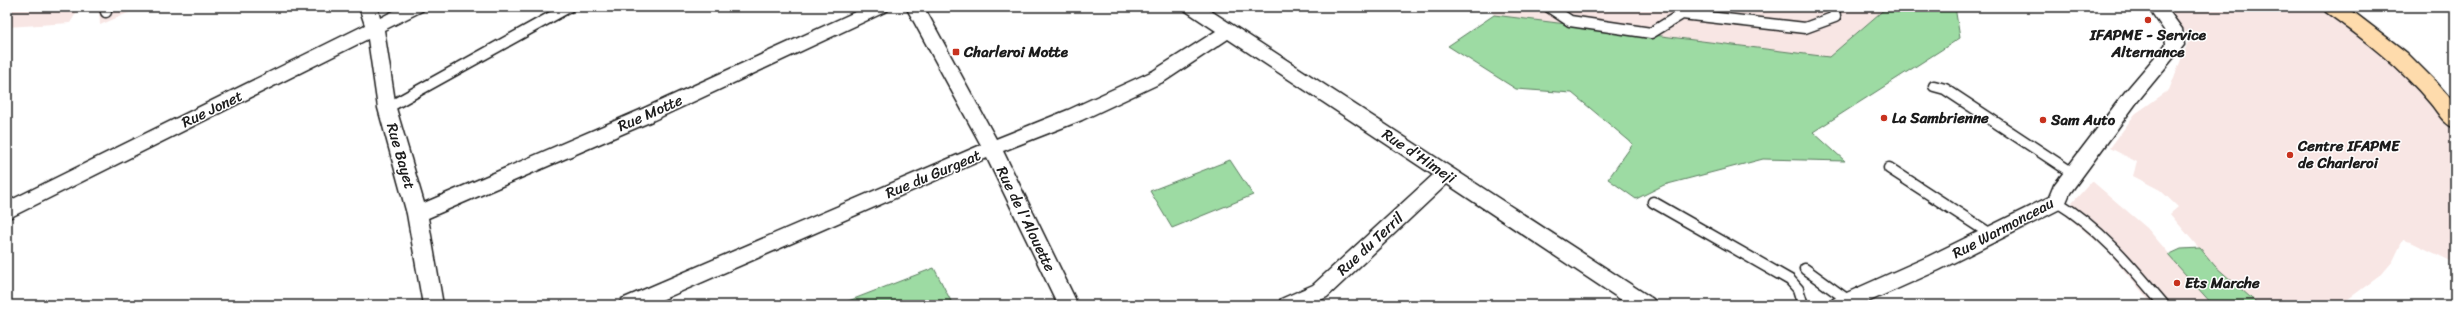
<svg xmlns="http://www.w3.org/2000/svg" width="2462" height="312" font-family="Sriracha,sans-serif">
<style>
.built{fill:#f8e6e4}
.green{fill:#9ddba3;stroke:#5c7c60}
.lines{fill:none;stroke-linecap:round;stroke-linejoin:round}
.service-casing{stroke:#1c1c1c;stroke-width:13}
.minor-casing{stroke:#1c1c1c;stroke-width:3}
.primary-casing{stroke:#1c1c1c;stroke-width:3}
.service{stroke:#fff;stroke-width:10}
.minor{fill:#fff;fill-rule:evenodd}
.primary{fill:#fedbac;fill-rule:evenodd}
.poi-dot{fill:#c8321e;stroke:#fff;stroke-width:1.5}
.labels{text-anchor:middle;stroke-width:3;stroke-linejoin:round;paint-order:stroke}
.poi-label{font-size:15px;font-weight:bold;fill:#1c1c1c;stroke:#fff;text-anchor:start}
.street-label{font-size:15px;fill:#1c1c1c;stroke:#fff}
</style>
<rect width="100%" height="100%" fill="#fff"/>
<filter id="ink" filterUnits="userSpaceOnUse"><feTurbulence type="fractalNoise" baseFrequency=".025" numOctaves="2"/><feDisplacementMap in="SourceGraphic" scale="8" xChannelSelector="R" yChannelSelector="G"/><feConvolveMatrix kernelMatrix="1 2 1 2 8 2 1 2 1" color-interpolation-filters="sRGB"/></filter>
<g filter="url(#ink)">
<g class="built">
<path d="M 7,7 L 80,7 L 70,23 L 7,27 Z"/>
<path d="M 99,7 L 142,7 L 100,25 Z"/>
<path d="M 1489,7 L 1887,7 L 1829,57 L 1494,15 Z"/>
<path d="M 2162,7 L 2321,7 L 2415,79 L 2455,127 L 2455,263 L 2411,242 L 2403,240 L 2393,261 L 2381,275 L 2340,305 L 2249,305 L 2205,262 L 2209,260 L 2170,214 L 2178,207 L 2160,190 L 2133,176 L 2137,162 L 2110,148 L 2135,114 L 2169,90 L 2190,37 Z"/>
<path d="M 2092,181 L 2147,228 L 2213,305 L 2153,305 L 2106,249 L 2063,213 Z"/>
</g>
<g class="green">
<path d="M 1887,7 L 1955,7 L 1960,38 L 1813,132 L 1845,161 L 1763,159 L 1664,185 L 1636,199 L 1608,179 L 1633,144 L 1572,93 L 1516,89 L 1448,46 L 1494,15 L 1829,57 Z"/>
<path d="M 1230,160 L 1253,195 L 1172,228 L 1150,191 Z"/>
<path d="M 2200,248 L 2215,266 L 2259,305 L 2213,305 L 2168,255 L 2181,249 Z"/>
<path d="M 934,268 L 953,305 L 838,305 Z"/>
</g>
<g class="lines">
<defs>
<g id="service">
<path d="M 105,7 L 106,12"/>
<path d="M 1549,7 L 1570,21 L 1651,33 L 1682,14 L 1805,28 L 1835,17 L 1834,7"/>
<path d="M 1934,86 L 1945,89 L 2074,174"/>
<path d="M 387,108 L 569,7"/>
<path d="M 1889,168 L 1992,235"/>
<path d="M 1653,202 L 1790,280 L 1798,289 L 1803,305"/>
<path d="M 2057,202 C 2100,228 2132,267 2164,305"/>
<path d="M 1805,269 L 1849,301"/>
</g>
<g id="minor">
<path d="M 359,7 L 377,7 L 380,18 L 401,7 L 425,7 L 422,11 L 384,30 L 396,108 L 424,203 L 638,111 L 866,7 L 890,7 L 887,11 L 652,121 L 428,218 L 443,305 L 423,305 L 407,214 L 378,108 L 368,39 L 7,219 L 7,202 L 365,25 Z"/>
<path d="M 906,7 L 924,7 L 996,139 L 1068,110 L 1153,71 L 1216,31 L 1186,11 L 1183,7 L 1205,7 L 1653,299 L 1656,305 L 1629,305 L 1447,184 L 1327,297 L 1309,305 L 1278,305 L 1281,299 L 1313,285 L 1433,175 L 1228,39 L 1165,81 L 1082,120 L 1003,151 L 1078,305 L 1058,305 L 987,158 L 650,305 L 619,305 L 622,299 L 981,145 Z"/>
<path d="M 2148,7 L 2166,7 L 2182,29 L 2184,45 L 2137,102 L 2070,193 L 2064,207 L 1939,270 L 1861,305 L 1830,305 L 1833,299 L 1925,258 L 2049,197 L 2054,185 L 2125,92 L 2166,44 L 2164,30 Z"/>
</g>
<path id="primary" d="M 2323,7 L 2347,7 L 2407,53 L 2436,82 L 2455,104 L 2455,128 C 2443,124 2438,112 2430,103 C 2400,67 2364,39 2326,12 Z"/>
</defs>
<use href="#service" class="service-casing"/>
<use href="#minor" class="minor-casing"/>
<use href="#primary" class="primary-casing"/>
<use href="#service" class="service"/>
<use href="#minor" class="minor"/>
<use href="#primary" class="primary"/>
</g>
</g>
<g class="poi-dot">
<circle cx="2148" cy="20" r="4"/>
<rect x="952" y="48" width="8" height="8" rx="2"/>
<circle cx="1884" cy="118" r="4"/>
<circle cx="2043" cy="120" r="4"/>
<circle cx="2290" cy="155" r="4"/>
<circle cx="2177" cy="283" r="4"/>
</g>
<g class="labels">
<g class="poi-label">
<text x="2148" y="40" text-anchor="middle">IFAPME - Service<tspan x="2148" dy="17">Alternance</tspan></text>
<text x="964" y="57">Charleroi Motte</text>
<text x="1892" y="123">La Sambrienne</text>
<text x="2051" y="125">Sam Auto</text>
<text x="2298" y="151">Centre IFAPME<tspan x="2298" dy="17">de Charleroi</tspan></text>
<text x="2185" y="288">Ets Marche</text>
</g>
<g class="street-label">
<text transform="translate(212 109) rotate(-26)" y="5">Rue Jonet</text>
<text transform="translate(650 113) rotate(-24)" y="5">Rue Motte</text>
<text transform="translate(401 156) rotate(74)" y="5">Rue Bayet</text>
<text transform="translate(1419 156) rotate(34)" y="5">Rue d'Himeji</text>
<text transform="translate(933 174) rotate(-23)" y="5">Rue du Gurgeat</text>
<text transform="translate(1026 219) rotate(64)" y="5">Rue de l'Alouette</text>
<text transform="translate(2003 228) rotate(-28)" y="5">Rue Warmonceau</text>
<text transform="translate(1370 244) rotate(-43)" y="5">Rue du Terril</text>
</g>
</g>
<rect width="2462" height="312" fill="none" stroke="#fff" stroke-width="24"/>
<rect x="12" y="12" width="2438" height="288" fill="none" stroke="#1c1c1c" stroke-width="1.5" filter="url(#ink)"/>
</svg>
